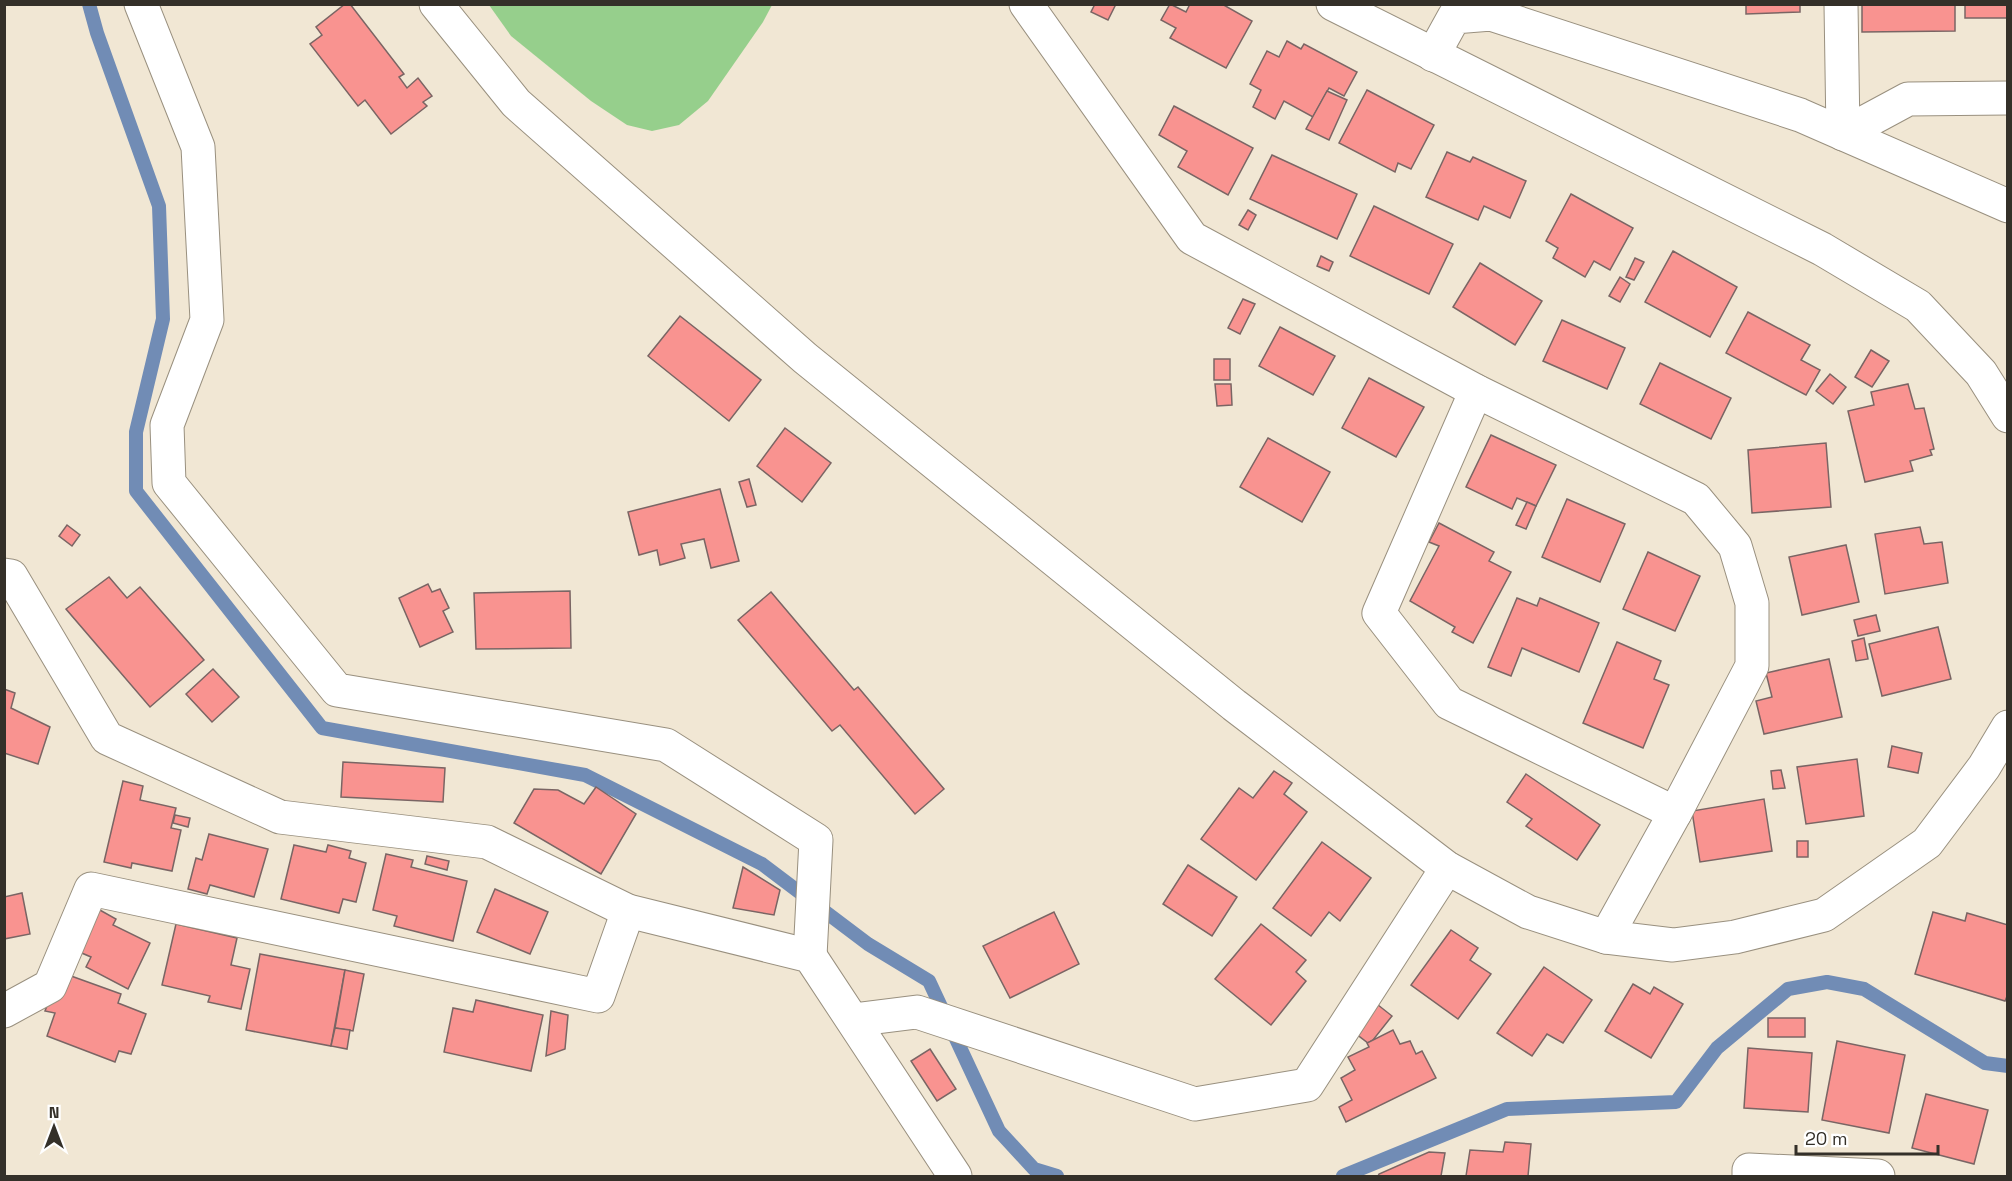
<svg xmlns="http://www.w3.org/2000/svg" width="2012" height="1181" font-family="'Space Grotesk',sans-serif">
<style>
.green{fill:#96cf8c}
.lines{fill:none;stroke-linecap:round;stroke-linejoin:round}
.stream{stroke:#718cb5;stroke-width:14}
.building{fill:#f99390;stroke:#7a6564;stroke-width:1.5}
.minor-casing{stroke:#99907f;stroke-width:35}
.minor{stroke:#fff;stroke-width:33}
</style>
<rect width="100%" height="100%" fill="#f1e7d4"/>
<path class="green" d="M 489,5 L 772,5 L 763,22 L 708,101 L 679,125 L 652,131 L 627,125 L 591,101 L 511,36 Z"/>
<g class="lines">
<g class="stream">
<path d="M 89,4 L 97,33 L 159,206 L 163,319 L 136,432 L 136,491 L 322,728 L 585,775 L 762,864 L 868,944 L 929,981 L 999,1131 L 1034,1169 L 1057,1176"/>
<path d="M 1343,1176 L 1507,1109 L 1676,1102 L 1717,1048 L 1788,989 L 1827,982 L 1864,989 L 1985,1063 L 2008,1066"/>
</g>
</g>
<g class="building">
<path d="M 345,4 L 350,4 L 404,74 L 399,77 L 407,88 L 418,78 L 432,96 L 423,102 L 427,106 L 391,134 L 365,100 L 358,106 L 310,44 L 322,35 L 316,27 Z"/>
<path d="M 1095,4 L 1116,4 L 1108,20 L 1091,12 Z"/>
<path d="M 1170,4 L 1186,12 L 1190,4 L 1222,4 L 1252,21 L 1226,68 L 1170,38 L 1176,28 L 1161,20 Z"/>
<path d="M 1746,4 L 1800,4 L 1800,12 L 1746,14 Z"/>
<path d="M 1862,4 L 1955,4 L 1955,31 L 1862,32 Z"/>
<rect x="1965" y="4" width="43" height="14"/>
<path d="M 1287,41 L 1301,49 L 1304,44 L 1357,72 L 1344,96 L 1329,88 L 1313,117 L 1284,101 L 1275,119 L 1253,107 L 1261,90 L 1250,84 L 1267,51 L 1279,57 Z"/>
<path d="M 1367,90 L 1434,125 L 1411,169 L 1398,163 L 1395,172 L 1339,143 Z"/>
<path d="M 1327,91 L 1347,100 L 1329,140 L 1306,129 Z"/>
<path d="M 1174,106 L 1253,148 L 1228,195 L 1178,167 L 1187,151 L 1159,135 Z"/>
<path d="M 1447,152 L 1470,162 L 1473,157 L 1526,181 L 1510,218 L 1484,206 L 1478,220 L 1426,197 Z"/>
<path d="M 1272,155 L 1357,194 L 1337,239 L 1250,199 Z"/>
<path d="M 1571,194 L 1633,228 L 1610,270 L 1594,261 L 1585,277 L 1553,258 L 1558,248 L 1546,241 Z"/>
<path d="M 1374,206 L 1453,244 L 1429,294 L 1350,256 Z"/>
<path d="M 1248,210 L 1256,215 L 1248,230 L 1239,225 Z"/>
<path d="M 1673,251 L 1737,287 L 1710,337 L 1645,302 Z"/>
<path d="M 1321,256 L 1333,262 L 1329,271 L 1317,266 Z"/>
<path d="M 1635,258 L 1644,262 L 1634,280 L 1626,277 Z"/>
<path d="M 1480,263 L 1542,301 L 1515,345 L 1453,307 Z"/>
<path d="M 1620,277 L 1630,284 L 1620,302 L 1609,296 Z"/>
<path d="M 1243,299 L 1255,304 L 1240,334 L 1228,328 Z"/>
<path d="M 1748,312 L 1810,345 L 1801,360 L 1820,370 L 1806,395 L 1726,353 Z"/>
<path d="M 680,316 L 761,380 L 729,421 L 648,356 Z"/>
<path d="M 1562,320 L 1625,348 L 1607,389 L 1543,361 Z"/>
<path d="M 1280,327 L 1335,356 L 1313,395 L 1259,366 Z"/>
<path d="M 1871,350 L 1889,361 L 1872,387 L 1855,377 Z"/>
<rect x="1214" y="359" width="16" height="21"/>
<path d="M 1660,363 L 1731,398 L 1711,439 L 1640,404 Z"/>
<path d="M 1830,374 L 1846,387 L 1833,404 L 1816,391 Z"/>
<path d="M 1369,378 L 1424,407 L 1396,457 L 1342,428 Z"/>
<path d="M 1215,384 L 1231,384 L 1232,405 L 1217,406 Z"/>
<path d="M 1908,384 L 1915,409 L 1924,408 L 1934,449 L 1930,450 L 1932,455 L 1910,461 L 1913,471 L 1865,482 L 1848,411 L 1874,405 L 1871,392 Z"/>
<path d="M 785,428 L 831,463 L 802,502 L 757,466 Z"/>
<path d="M 1491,435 L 1556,465 L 1536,506 L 1517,498 L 1512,509 L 1466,487 Z"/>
<path d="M 1268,438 L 1330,472 L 1302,522 L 1240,487 Z"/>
<path d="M 1826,443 L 1831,507 L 1752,513 L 1748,450 Z"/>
<path d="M 749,479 L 756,505 L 747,507 L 739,482 Z"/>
<path d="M 720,489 L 739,561 L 711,568 L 704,539 L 681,544 L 685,558 L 660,565 L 657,550 L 639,555 L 628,512 Z"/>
<path d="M 1567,499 L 1625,524 L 1600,582 L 1542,557 Z"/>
<path d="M 1527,502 L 1536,506 L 1526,529 L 1516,525 Z"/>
<path d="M 1439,523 L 1494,552 L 1489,561 L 1511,572 L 1473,643 L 1452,632 L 1455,627 L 1410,601 L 1439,546 L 1429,542 Z"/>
<path d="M 67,525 L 80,535 L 72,546 L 59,536 Z"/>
<path d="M 1920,527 L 1924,544 L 1942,542 L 1948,583 L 1885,594 L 1875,534 Z"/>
<path d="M 1846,545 L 1859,602 L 1802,615 L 1789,557 Z"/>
<path d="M 1648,552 L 1700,576 L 1675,631 L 1623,609 Z"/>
<path d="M 109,577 L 127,598 L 140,587 L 204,660 L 150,707 L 66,609 Z"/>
<path d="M 428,584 L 432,592 L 440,589 L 449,608 L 443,611 L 453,632 L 420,647 L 399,598 Z"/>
<path d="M 570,591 L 571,648 L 476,649 L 474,593 Z"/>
<path d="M 771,592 L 854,690 L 858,687 L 944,789 L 915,814 L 840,725 L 832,731 L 738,620 Z"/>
<path d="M 1517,598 L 1537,606 L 1540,598 L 1599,623 L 1579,672 L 1522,648 L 1511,676 L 1488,667 Z"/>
<path d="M 1876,615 L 1880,631 L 1858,636 L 1854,620 Z"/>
<path d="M 1938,627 L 1951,679 L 1882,696 L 1869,644 Z"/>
<path d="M 1864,638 L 1868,659 L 1856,661 L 1852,641 Z"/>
<path d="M 1617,642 L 1661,661 L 1654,679 L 1669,685 L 1643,748 L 1583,723 Z"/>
<path d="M 1829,659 L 1842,717 L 1764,734 L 1756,701 L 1772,697 L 1766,673 Z"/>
<path d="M 213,669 L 239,697 L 212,722 L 186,694 Z"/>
<path d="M 4,689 L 15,693 L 11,708 L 50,727 L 38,764 L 4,753 Z"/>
<path d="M 1892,746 L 1922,753 L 1918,773 L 1888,767 Z"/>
<path d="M 1857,759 L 1864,816 L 1806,824 L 1797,767 Z"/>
<path d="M 343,762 L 445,768 L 443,802 L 341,797 Z"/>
<path d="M 1781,770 L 1785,788 L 1773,789 L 1771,771 Z"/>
<path d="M 1274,771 L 1292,783 L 1284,794 L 1307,812 L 1256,880 L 1201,839 L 1239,788 L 1253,798 Z"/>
<path d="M 1526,774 L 1600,825 L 1577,860 L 1526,826 L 1532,819 L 1507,802 Z"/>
<path d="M 123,781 L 143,786 L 140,800 L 176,808 L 171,828 L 181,830 L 172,871 L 132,863 L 131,868 L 104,862 Z"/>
<path d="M 596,787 L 636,814 L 601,874 L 514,823 L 534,789 L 558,790 L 584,804 Z"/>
<path d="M 1764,799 L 1772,851 L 1700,862 L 1692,811 Z"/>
<path d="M 175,815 L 190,818 L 188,827 L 173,823 Z"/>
<path d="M 209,834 L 268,849 L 254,897 L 210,885 L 207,894 L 188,889 L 196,858 L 202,860 Z"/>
<rect x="1797" y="841" width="11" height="16"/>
<path d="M 1322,842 L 1371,878 L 1340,921 L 1329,912 L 1311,936 L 1273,908 Z"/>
<path d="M 294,845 L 326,852 L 328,845 L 351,851 L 349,858 L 366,863 L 356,902 L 343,899 L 339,913 L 281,899 Z"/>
<path d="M 386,854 L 413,860 L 411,867 L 467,881 L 453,941 L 394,926 L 397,916 L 373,910 Z"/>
<path d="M 427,856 L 449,861 L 447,870 L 425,864 Z"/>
<path d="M 1188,865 L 1237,897 L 1212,936 L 1163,904 Z"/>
<path d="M 743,867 L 780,890 L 774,915 L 733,908 Z"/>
<path d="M 495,889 L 548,912 L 530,954 L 477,932 Z"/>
<path d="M 22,893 L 30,934 L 4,939 L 4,897 Z"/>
<path d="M 98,909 L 116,919 L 113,925 L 150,943 L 128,989 L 86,967 L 91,957 L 77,951 Z"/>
<path d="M 1054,912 L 1079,964 L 1010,998 L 983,946 Z"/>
<path d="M 1933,912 L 1965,921 L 1967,913 L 2008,925 L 2008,994 L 2005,1001 L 1915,974 Z"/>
<path d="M 176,924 L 237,938 L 231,965 L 250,969 L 241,1009 L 208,1002 L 210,996 L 162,985 Z"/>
<path d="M 1261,924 L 1306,960 L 1296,972 L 1306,981 L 1271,1025 L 1215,979 Z"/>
<path d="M 1451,930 L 1478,948 L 1470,960 L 1491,974 L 1458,1019 L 1411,985 Z"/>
<path d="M 260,954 L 345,970 L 331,1046 L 246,1030 Z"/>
<path d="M 1544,967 L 1592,1000 L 1563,1043 L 1547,1034 L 1532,1056 L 1497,1033 Z"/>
<path d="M 345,970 L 364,974 L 353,1031 L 335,1028 Z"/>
<path d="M 60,972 L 121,994 L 118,1003 L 146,1014 L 131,1054 L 119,1051 L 115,1062 L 47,1036 L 55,1013 L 45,1011 Z"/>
<path d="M 1633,984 L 1650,994 L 1654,987 L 1683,1004 L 1651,1058 L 1605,1031 Z"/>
<path d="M 476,1000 L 543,1015 L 531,1071 L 444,1052 L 453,1008 L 473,1012 Z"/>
<path d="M 1373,1001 L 1392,1016 L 1373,1040 L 1368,1043 L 1351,1030 Z"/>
<path d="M 551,1011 L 568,1015 L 565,1049 L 546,1056 Z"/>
<rect x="1768" y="1018" width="37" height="19"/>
<path d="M 335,1028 L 350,1030 L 347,1049 L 331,1046 Z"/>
<path d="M 1393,1030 L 1400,1044 L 1410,1041 L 1416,1054 L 1422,1051 L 1436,1078 L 1346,1122 L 1339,1107 L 1352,1100 L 1341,1078 L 1355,1070 L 1348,1057 L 1369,1047 L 1367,1043 Z"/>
<path d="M 1837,1041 L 1905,1055 L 1889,1133 L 1822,1120 Z"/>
<path d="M 1748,1048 L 1812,1053 L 1808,1112 L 1744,1108 Z"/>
<path d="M 930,1049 L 956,1089 L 937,1101 L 911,1061 Z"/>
<path d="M 1926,1094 L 1988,1110 L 1974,1164 L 1912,1148 Z"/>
<path d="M 1505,1142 L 1531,1144 L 1528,1176 L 1466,1176 L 1470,1150 L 1503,1152 Z"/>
<path d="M 1429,1152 L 1445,1153 L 1441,1176 L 1378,1176 L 1379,1174 Z"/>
</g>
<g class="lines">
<defs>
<g id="minor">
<path d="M 141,4 L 198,147 L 207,320 L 167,425 L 169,483 L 337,690 L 666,745 L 816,840 L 810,956"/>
<path d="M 436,4 L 516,103 L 805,358 L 1234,705 L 1447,868 L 1528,912 L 1606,937 L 1673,945 L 1735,937 L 1824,915 L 1927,843 L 1984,767 L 2008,727"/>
<path d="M 1026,4 L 1192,238 L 1476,391 L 1696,499 L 1735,546 L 1752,603 L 1752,666 L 1675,813 L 1606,937"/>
<path d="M 1333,4 L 1822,249 L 1918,306 L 1981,373 L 2008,416"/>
<path d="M 1841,4 L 1843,134 L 1908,99 L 2008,98"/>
<path d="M 1433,55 L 1454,17 L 1491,14 L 1800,115 L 2008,206"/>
<path d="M 1476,391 L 1379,613 L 1449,703 L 1675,813"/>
<path d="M 4,575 L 11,576 L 107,738 L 280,817 L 487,842 L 628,911 L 810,956 L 955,1176"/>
<path d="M 4,1011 L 50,986 L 91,889 L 598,996 L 628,911"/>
<path d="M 853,1020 L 917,1012 L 1195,1104 L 1307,1085 L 1447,868"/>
<path d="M 1749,1176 L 1749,1170 L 1878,1176"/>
</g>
</defs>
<use href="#minor" class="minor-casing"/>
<use href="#minor" class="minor"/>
</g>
<rect width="2012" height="1181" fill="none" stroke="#343029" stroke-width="12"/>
<g transform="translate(54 1127)" stroke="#ffffff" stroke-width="4.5" paint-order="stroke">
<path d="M0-4.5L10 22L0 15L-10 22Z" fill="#343029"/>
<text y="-9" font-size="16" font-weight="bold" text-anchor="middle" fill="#343029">N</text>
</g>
<path d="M1796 1145v9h142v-9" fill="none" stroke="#343029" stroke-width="3"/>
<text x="1805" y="1145" font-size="18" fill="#343029" stroke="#ffffff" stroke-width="4.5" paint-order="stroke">20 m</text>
</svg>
